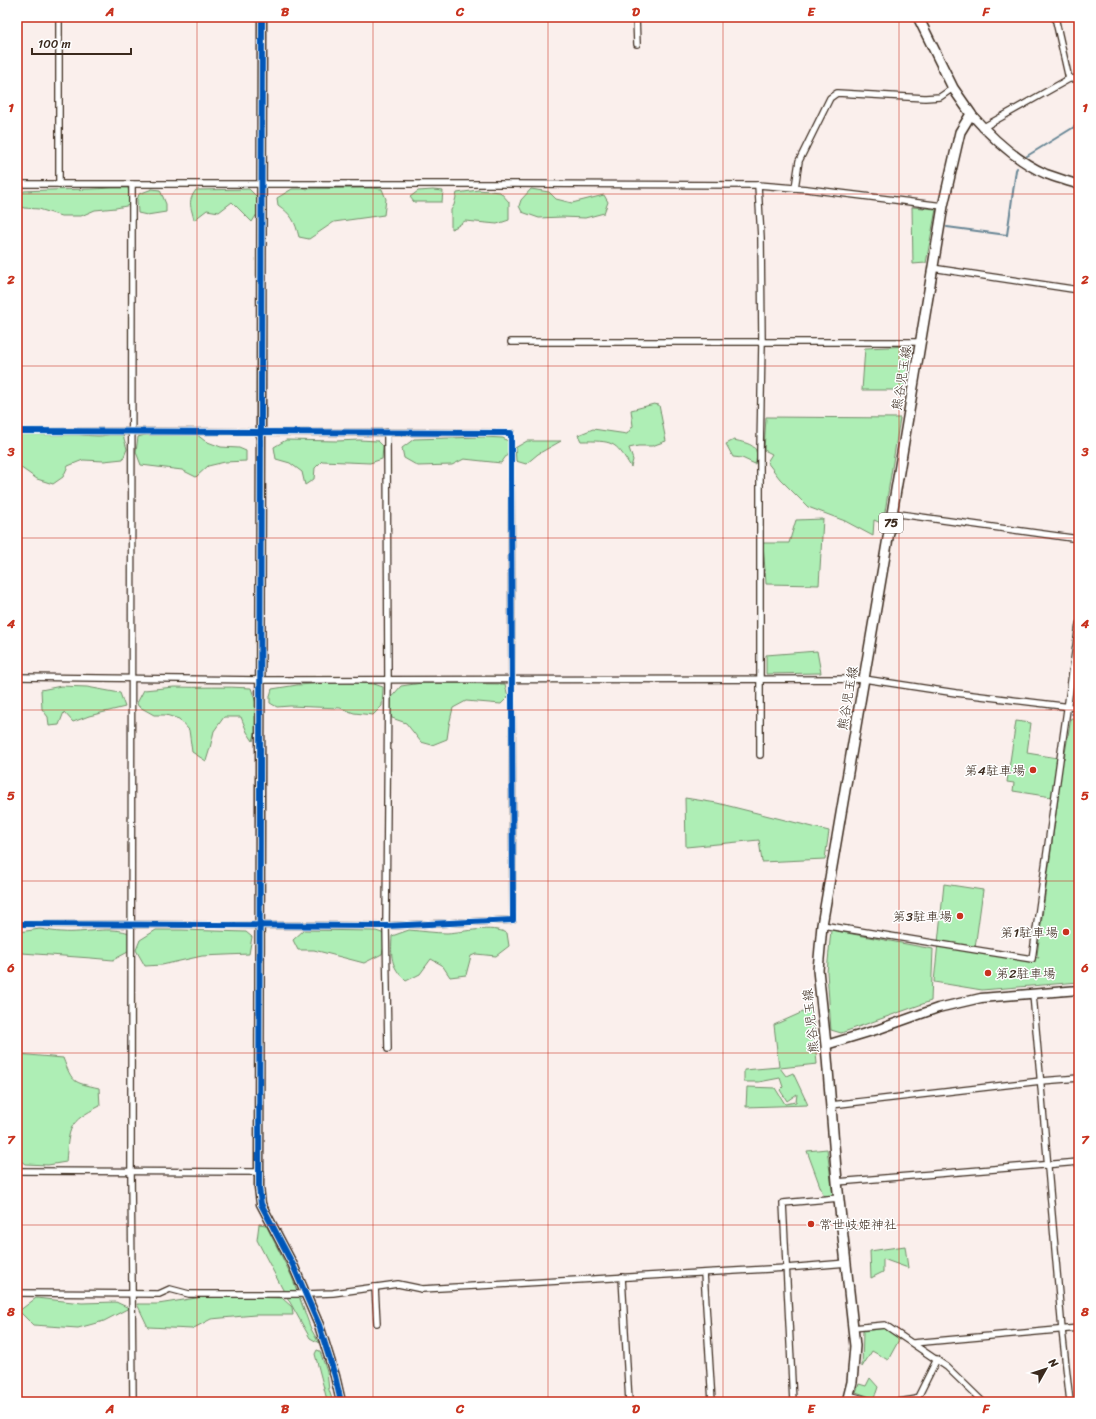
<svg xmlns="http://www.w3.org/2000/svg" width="1096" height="1419" font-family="Sriracha,'Klee One',sans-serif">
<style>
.green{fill:#aeeeb5;stroke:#748c6a}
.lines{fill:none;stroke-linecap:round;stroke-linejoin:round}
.stream{stroke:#678695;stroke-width:2}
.street-casing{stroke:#3b2a1e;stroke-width:8}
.secondary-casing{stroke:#3b2a1e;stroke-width:11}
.primary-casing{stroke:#3b2a1e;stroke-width:12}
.street{stroke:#fff;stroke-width:5.5}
.secondary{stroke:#fff;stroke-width:8}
.primary{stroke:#fff;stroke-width:9}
.cycleway-casing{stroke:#fff;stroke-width:8}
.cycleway{stroke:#0057b8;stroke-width:6}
.grid{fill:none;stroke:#c8321e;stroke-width:1;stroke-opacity:0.55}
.poi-dot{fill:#c8321e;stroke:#fff;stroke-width:1.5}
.labels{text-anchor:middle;stroke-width:3;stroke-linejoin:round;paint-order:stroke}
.shield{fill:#fff;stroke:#766a62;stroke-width:1}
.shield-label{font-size:12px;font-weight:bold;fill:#3b2a1e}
.street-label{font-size:13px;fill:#3b2a1e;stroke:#fff}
.poi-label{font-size:13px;fill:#3b2a1e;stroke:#fff;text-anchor:end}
.neatline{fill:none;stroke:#c8321e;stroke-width:1.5}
.grid-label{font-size:13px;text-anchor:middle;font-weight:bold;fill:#c8321e}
</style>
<rect width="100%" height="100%" fill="#faefec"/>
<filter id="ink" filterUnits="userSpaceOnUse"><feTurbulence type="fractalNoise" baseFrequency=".025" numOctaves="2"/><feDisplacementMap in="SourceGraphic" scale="8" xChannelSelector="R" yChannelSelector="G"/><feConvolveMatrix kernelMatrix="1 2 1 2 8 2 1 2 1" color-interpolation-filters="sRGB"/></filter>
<g filter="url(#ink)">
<g class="green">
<path d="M 113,188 L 128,188 L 131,205 L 116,208 L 95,210 L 81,216 L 61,216 L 39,209 L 24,208 L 17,205 L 17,202 L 24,191 C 54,189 84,190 113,188 Z"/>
<path d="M 370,188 L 382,189 L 386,199 L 384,215 L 334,222 L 309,239 L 299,237 C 295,221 292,215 278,205 L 277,198 L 292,189 Z"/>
<path d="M 152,189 L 160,190 L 166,204 L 166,212 L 147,215 L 138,213 L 137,200 L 139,194 Z"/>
<path d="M 249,189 L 258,198 L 257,214 L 252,222 L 232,202 L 219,212 L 207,210 L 194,220 C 191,206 187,202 196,190 Z"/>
<path d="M 531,189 L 549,192 L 556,199 L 572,203 L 604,195 L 608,202 L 604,213 L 585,218 L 562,217 L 539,218 L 522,212 L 519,206 L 521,200 Z"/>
<path d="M 433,190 L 443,191 L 442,202 L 414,202 L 410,197 L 418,191 Z"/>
<path d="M 478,190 L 500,192 L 509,202 L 509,220 L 497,224 L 465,221 L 456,227 L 451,229 L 451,210 L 454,205 L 457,193 Z"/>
<path d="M 912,207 L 936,209 L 926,263 L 913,264 Z"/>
<path d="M 912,346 L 903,390 L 862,390 L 865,348 Z"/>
<path d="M 654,404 L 659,405 L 666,441 L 652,446 L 638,446 L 629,448 L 633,460 L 631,467 C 615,440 612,441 581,441 L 578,435 L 593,429 L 627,434 L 633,426 L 631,410 Z"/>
<path d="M 766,417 L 900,418 L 883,524 L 874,520 L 873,536 L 845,521 L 808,507 L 780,479 L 767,462 L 772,454 L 764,450 Z"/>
<path d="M 56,431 C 70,433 84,436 98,436 C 109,436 111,432 123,435 L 127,449 L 123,459 L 104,461 L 83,460 L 68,466 L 63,477 L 53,484 L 37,479 L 17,465 L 17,433 Z"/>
<path d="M 152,433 L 196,434 L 205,441 L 221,447 L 239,448 L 246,451 L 246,461 L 225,462 L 208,466 L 196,477 L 182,470 L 141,465 L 136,452 L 138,437 Z"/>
<path d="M 483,437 L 503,438 L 509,442 L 507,455 L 501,463 L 464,459 L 452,465 L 418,466 L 404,458 L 402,448 L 414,439 Z"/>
<path d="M 286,440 L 337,441 L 359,440 L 378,441 L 383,446 L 382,459 L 370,463 L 322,461 L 315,468 L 314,479 L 305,485 L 302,472 L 290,463 L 276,459 L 274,447 Z"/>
<path d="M 734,440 C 750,444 761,445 755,464 L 742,458 L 733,457 L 726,444 Z"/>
<path d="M 527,441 L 561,441 L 538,454 L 526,464 L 516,461 L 515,448 Z"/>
<path d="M 823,519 L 819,585 L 766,584 L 763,543 L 789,543 L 796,520 Z"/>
<path d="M 817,651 L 821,673 L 766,674 L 766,655 Z"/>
<path d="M 349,682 L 374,684 L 383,687 L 382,706 L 373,715 L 354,713 L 340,708 L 290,706 L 277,707 L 270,703 L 270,696 L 272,689 L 297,685 Z"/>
<path d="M 422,683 L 505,684 L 508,697 L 501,704 L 466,701 L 453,708 L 449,725 L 447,739 L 432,745 L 421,742 L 406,723 L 392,718 L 388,708 L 389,700 L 401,686 Z"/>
<path d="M 61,686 L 87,687 L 120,693 L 125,707 L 89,716 L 73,722 L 64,712 L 59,725 L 49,726 L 48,717 L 42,709 L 41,690 Z"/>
<path d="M 174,687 C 200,688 225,686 251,688 C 259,710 260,718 253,741 L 247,732 L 241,717 L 224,717 L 214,731 L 210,748 L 206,761 L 192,752 L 189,730 L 179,719 L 166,715 L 154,715 L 138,706 L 137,703 L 144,690 Z"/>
<path d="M 1071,718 L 1079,719 L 1079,982 L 982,990 L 934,982 L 944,884 L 983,890 L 975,948 L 1039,958 L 1037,955 L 1058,798 L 1013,791 L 1014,783 L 1007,782 L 1016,721 L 1031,723 L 1027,753 L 1064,759 Z"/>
<path d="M 685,798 L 717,803 L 829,831 L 825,859 L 762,862 L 759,840 L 686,847 Z"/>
<path d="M 40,929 C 47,930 55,932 62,932 C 85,934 110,925 132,934 L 128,952 L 113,960 L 91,958 L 22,953 C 17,946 15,940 19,932 Z"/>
<path d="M 156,930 L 182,930 L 246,932 L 252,937 L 249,954 L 202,956 L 162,965 L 145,966 L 136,950 L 140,940 Z"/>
<path d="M 304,930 L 376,931 L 382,933 L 386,939 L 382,954 L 364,963 L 314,950 L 298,950 L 293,940 Z"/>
<path d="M 409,930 C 421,931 435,933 447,933 C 465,932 491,925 507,933 L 509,946 L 496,956 L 476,954 L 471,956 L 466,975 L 450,977 L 442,965 L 431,959 L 420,974 L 406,981 C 390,966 391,956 392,936 Z"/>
<path d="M 831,930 L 933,949 L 931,1001 L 841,1033 L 831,1030 L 827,972 Z"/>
<path d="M 812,1008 L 817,1064 L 780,1068 L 786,1076 L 793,1073 L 808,1105 L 746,1107 L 747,1087 L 775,1088 L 785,1104 L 796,1102 L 797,1094 L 787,1101 L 780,1090 L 783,1087 L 780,1078 L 759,1082 L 744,1082 L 744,1070 L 779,1067 L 774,1025 Z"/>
<path d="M 17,1054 L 63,1058 C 73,1084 73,1082 99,1088 L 100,1106 C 68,1122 69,1127 66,1162 L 48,1165 L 25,1164 L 17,1158 Z"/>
<path d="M 827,1149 L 833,1196 L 824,1197 L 807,1151 Z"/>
<path d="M 259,1224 L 266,1225 L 292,1277 L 311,1329 L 319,1343 L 310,1338 L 282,1288 L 257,1240 Z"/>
<path d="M 905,1246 L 908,1268 L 883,1259 L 883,1272 L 871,1278 L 870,1251 Z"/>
<path d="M 209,1296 L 282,1298 L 292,1307 L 293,1315 L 255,1315 L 211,1319 L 192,1329 L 148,1327 L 137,1304 L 158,1304 Z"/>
<path d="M 36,1298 L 82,1303 L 116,1302 L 129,1308 L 104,1321 L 78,1328 L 33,1325 L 19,1311 Z"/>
<path d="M 885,1328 L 900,1338 L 888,1360 L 872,1351 L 862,1367 L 863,1331 Z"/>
<path d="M 317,1350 L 320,1351 L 327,1372 L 329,1390 L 333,1402 L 329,1402 L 327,1400 L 315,1354 Z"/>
<path d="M 870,1378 L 878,1387 L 876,1393 L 873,1398 L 856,1392 L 859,1384 L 866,1386 Z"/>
</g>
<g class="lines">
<g class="stream">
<path d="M 1027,156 L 1079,124"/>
<path d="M 947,227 L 1007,235 L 1016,170 L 1017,168"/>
<path d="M 1072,714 L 1079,715"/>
</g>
<defs>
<g id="street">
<path d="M 59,17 L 59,184"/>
<path d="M 636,17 L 637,44"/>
<path d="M 1055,17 L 1069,79"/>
<path d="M 982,128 L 1069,79 L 1079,78"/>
<path d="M 17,184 L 511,184 L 758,185 L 807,189 L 943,206"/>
<path d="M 132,184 L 131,1171 L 133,1402"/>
<path d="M 758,185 L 761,238 L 762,342 L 760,450 L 760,755"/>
<path d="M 795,188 L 799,161 L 830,98 L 837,93 L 925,98 L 940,97 L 953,88"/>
<path d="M 932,268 L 1079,290"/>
<path d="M 511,342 L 920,342"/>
<path d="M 17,431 L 511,433 L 511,475 L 513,920 L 386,926 L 17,924"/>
<path d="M 387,432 L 388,679 L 386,926 L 388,1049"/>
<path d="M 892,513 L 1079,539"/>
<path d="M 17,677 L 261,680 L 864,679 L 956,693 L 1079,708"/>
<path d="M 822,925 L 1032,959 L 1079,624"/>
<path d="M 1033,994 L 1062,1330 L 1070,1402"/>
<path d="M 831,1105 L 1041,1081 L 1079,1078"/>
<path d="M 17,1171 L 259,1172"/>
<path d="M 837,1182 L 1079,1162"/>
<path d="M 704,1273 L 712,1402"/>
<path d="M 622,1277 L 629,1402"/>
<path d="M 375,1287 L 377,1323"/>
<path d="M 17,1293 L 159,1294 L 170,1289 L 189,1294 L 306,1294 L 333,1293 L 398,1284 L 422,1289 L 786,1268 L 847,1263"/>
<path d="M 853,1328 L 885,1325 L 947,1367 L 983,1402"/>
<path d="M 913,1343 L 1079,1328"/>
<path d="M 848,1395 L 875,1402"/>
<path d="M 917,1399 L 937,1359"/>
<path d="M 793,1402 L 783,1203 L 839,1198"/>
<path d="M 898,1402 L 917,1399 L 921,1402"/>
</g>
<g id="secondary">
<path d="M 262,17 L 259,1187 L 261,1204 L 293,1265 L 319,1325 L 335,1376 L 341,1402"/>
<path d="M 971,114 C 992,138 1016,161 1046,174 C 1057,178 1068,181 1079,185"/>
<path d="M 826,1045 L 879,1029 L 938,1008 L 981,998 L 1079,990"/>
</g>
<path id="primary" d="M 847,1402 L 852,1382 L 855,1346 L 837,1182 L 826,1045 L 818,970 L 822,925 L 889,532 L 943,206 L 960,132 L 971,114 L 953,88 L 918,17"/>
</defs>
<use href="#street" class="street-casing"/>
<use href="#secondary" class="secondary-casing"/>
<use href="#primary" class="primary-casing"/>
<use href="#street" class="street"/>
<use href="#secondary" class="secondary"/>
<use href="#primary" class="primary"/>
<defs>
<g id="cycleway">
<path d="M 262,17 L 259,1187 L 261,1204 L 293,1265 L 319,1325 L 335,1376 L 341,1402"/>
<path d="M 17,431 L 511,433 L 511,475 L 513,920 L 386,926 L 17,924"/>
</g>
</defs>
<use href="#cycleway" class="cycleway-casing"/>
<use href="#cycleway" class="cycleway"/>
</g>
</g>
<path class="grid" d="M 197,17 L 197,1402M 373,17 L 373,1402M 548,17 L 548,1402M 723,17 L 723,1402M 899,17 L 899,1402M 17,194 L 1079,194M 17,366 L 1079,366M 17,538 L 1079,538M 17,710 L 1079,710M 17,881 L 1079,881M 17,1053 L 1079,1053M 17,1225 L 1079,1225"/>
<g class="poi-dot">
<circle cx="1033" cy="770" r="4"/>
<circle cx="960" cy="916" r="4"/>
<circle cx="1066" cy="932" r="4"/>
<circle cx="988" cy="973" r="4"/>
<circle cx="811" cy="1224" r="4"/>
</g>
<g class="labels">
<rect class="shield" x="879" y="513" width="24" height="20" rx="3"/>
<g class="shield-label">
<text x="891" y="527">75</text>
</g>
<g class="street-label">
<text transform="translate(901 378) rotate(-81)" y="5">熊谷児玉線</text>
<text transform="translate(847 698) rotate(-80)" y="5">熊谷児玉線</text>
<text transform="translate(810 1021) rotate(-96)" y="5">熊谷児玉線</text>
</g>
<g class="poi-label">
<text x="1025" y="775">第4駐車場</text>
<text x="952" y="921">第3駐車場</text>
<text x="1058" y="937">第1駐車場</text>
<text x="996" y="978" text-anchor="start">第2駐車場</text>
<text x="819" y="1229" text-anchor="start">常世岐姫神社</text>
</g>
</g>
<rect width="1096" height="1419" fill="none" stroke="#fff" stroke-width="44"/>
<g transform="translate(1046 1369) rotate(51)" stroke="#ffffff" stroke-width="3" paint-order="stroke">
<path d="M0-3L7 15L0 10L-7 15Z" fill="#3b2a1e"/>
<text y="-6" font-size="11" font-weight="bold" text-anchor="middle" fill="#3b2a1e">N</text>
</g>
<path d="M32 48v6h99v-6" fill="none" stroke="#3b2a1e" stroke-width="2"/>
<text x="38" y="48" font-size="12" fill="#3b2a1e" stroke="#ffffff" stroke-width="3" paint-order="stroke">100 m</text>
<rect x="22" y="22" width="1052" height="1375" class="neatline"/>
<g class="grid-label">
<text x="110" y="16">A</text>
<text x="285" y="16">B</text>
<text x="460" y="16">C</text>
<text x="636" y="16">D</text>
<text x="811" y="16">E</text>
<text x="986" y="16">F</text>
<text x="11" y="112">1</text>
<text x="1085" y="112">1</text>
<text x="11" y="284">2</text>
<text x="1085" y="284">2</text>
<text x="11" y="456">3</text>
<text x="1085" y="456">3</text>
<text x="11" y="628">4</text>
<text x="1085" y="628">4</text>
<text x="11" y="800">5</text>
<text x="1085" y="800">5</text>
<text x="11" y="972">6</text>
<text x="1085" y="972">6</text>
<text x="11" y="1144">7</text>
<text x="1085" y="1144">7</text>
<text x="11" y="1316">8</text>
<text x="1085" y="1316">8</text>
<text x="110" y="1413">A</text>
<text x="285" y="1413">B</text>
<text x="460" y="1413">C</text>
<text x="636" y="1413">D</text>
<text x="811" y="1413">E</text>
<text x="986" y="1413">F</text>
</g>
</svg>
